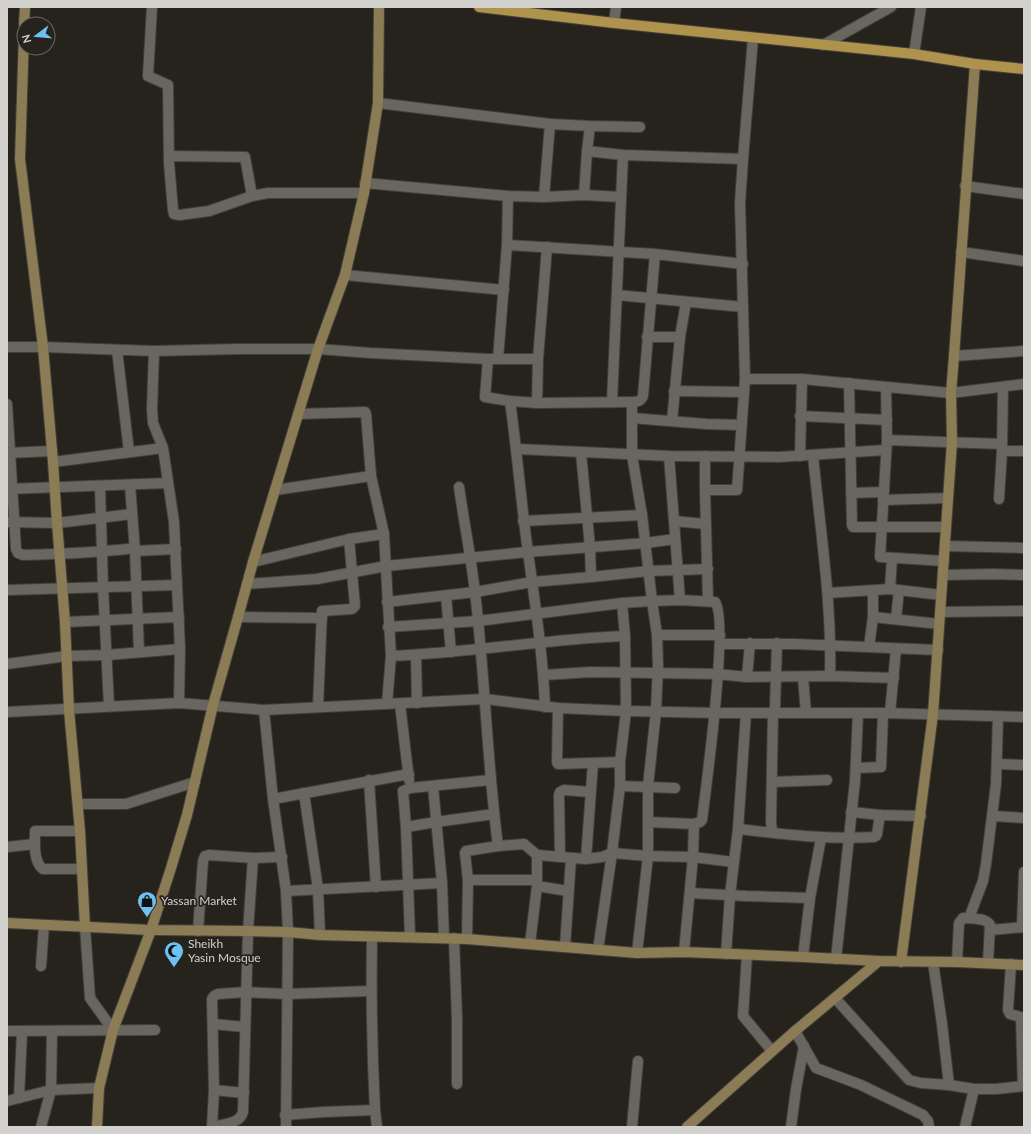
<svg xmlns="http://www.w3.org/2000/svg" width="1031" height="1134" font-family="Lato,sans-serif">
<style>
.lines{fill:none;stroke-linecap:round;stroke-linejoin:round}
.street-casing{stroke:#42403b;stroke-width:12}
.secondary-casing{stroke:#42403b;stroke-width:12}
.primary-casing{stroke:#42403b;stroke-width:12}
.street{stroke:#69665f;stroke-width:10}
.secondary{stroke:#8c7c55;stroke-width:10}
.primary{stroke:#af924b;stroke-width:10}
.labels{text-anchor:middle;stroke-width:3.5;stroke-linejoin:round;paint-order:stroke}
.poi-label{font-size:12px;fill:#d3d1ce;stroke:#26231d;text-anchor:start}
</style>
<rect width="100%" height="100%" fill="#26231d"/>
<g class="lines">
<defs>
<g id="street">
<path d="M 152,7 L 148,76 L 168,85 L 169,163 L 173,210 L 174,214 L 180,215 L 209,211 L 252,196 L 268,193 L 364,193"/>
<path d="M 614,23 L 616,7"/>
<path d="M 823,45 L 891,7"/>
<path d="M 914,54 L 921,7"/>
<path d="M 378,103 L 550,124"/>
<path d="M 587,151 L 590,126"/>
<path d="M 169,156 L 245,157 L 252,196"/>
<path d="M 365,183 L 508,196 L 544,197 L 584,195 L 621,197"/>
<path d="M 965,186 L 1024,194"/>
<path d="M 584,195 L 587,151 L 623,155 L 743,159"/>
<path d="M 544,197 L 550,124 L 590,126 L 640,127"/>
<path d="M 507,245 L 508,196"/>
<path d="M 961,252 L 1024,261"/>
<path d="M 345,275 L 504,290"/>
<path d="M 617,295 L 743,307"/>
<path d="M 647,337 L 680,337"/>
<path d="M 7,347 L 43,347 L 154,351 L 237,349 L 318,349 L 371,353 L 488,359 L 538,359"/>
<path d="M 117,350 L 129,452"/>
<path d="M 154,351 L 152,409 L 153,423 L 163,448 L 174,522 L 180,649 L 179,703"/>
<path d="M 954,356 L 1024,351"/>
<path d="M 488,359 L 485,397 L 510,401 L 537,403 L 538,359 L 547,247"/>
<path d="M 498,359 L 507,245 L 655,254 L 743,264"/>
<path d="M 745,379 L 802,379 L 951,393 L 1024,384"/>
<path d="M 849,383 L 852,525 L 853,527 L 946,527"/>
<path d="M 886,387 L 887,440 L 880,557 L 944,561"/>
<path d="M 674,391 L 744,392"/>
<path d="M 510,401 C 517,451 521,502 528,552 C 535,603 543,655 545,707"/>
<path d="M 612,402 L 623,155"/>
<path d="M 632,402 L 632,455 L 642,515 L 652,601 L 657,635 L 658,665 L 656,711 L 648,786 L 648,856 L 637,953"/>
<path d="M 537,403 L 632,402 C 638,402 641,401 643,396 L 655,254"/>
<path d="M 7,404 L 16,549 L 18,553 L 23,555 C 61,554 98,553 135,548"/>
<path d="M 298,414 L 365,412 L 366,414 L 371,476 L 384,534 L 391,656 L 387,704"/>
<path d="M 800,416 L 887,420"/>
<path d="M 632,418 L 706,424 L 741,425"/>
<path d="M 672,421 L 680,337 L 686,302"/>
<path d="M 887,440 L 1002,444"/>
<path d="M 517,449 L 669,456 L 779,457 L 885,450"/>
<path d="M 1002,451 L 1024,451"/>
<path d="M 7,453 L 52,451"/>
<path d="M 581,453 L 590,547 L 591,577"/>
<path d="M 813,455 C 820,529 832,602 830,676"/>
<path d="M 669,456 L 680,600"/>
<path d="M 705,456 L 705,490 L 708,601"/>
<path d="M 800,456 L 802,379"/>
<path d="M 53,462 L 163,448"/>
<path d="M 130,485 L 135,551 L 139,652"/>
<path d="M 100,486 L 103,586 L 109,706"/>
<path d="M 459,487 C 464,522 471,557 475,592 C 485,676 487,762 498,846"/>
<path d="M 7,489 L 168,483"/>
<path d="M 275,490 L 371,476"/>
<path d="M 705,490 L 737,490 L 745,379 L 740,203 L 743,159 L 753,38"/>
<path d="M 851,493 L 883,492"/>
<path d="M 999,499 L 1002,451 L 1003,387"/>
<path d="M 883,500 L 948,498"/>
<path d="M 523,521 L 642,515"/>
<path d="M 674,521 L 705,524"/>
<path d="M 7,522 L 57,523 L 132,514"/>
<path d="M 945,546 L 1024,548"/>
<path d="M 135,551 L 176,549"/>
<path d="M 253,562 L 349,539 L 384,534"/>
<path d="M 943,575 L 993,574 L 1024,575"/>
<path d="M 247,584 L 317,579 L 386,566 L 527,552 L 646,543 L 675,539"/>
<path d="M 890,589 L 892,558"/>
<path d="M 7,590 L 177,585"/>
<path d="M 828,593 L 890,589 L 941,595"/>
<path d="M 446,596 L 451,652"/>
<path d="M 387,602 L 475,592 L 532,582 L 591,577 L 649,571 L 708,569"/>
<path d="M 622,603 L 625,636 L 626,711 L 620,762 L 620,786 L 675,788"/>
<path d="M 940,612 L 1024,611"/>
<path d="M 238,617 L 322,618"/>
<path d="M 873,617 L 939,624"/>
<path d="M 896,619 L 899,590"/>
<path d="M 65,622 L 179,617"/>
<path d="M 388,627 L 478,621 L 622,603 L 652,601 L 680,600 L 715,602 C 729,619 706,788 702,820 L 700,822 L 694,824 L 648,822"/>
<path d="M 657,635 L 720,635"/>
<path d="M 720,644 L 795,644 L 938,650"/>
<path d="M 869,647 L 873,617 L 873,591"/>
<path d="M 416,655 L 417,703"/>
<path d="M 391,656 C 469,653 546,639 625,636"/>
<path d="M 7,664 L 67,656 L 107,655 L 180,649"/>
<path d="M 544,675 L 591,672 L 717,674 L 747,677 L 830,676 L 894,678"/>
<path d="M 747,677 L 750,643"/>
<path d="M 803,677 L 806,713"/>
<path d="M 400,704 L 409,780"/>
<path d="M 318,707 L 322,611 L 352,609 L 355,606 L 349,539"/>
<path d="M 558,708 L 557,762 L 558,764 L 620,762"/>
<path d="M 264,710 L 273,799 L 286,891 L 288,932 L 286,1127"/>
<path d="M 7,712 L 179,703 L 264,710 L 485,699 L 558,708 L 626,711 L 715,713 L 883,713 L 1024,717"/>
<path d="M 890,713 L 896,649"/>
<path d="M 997,764 L 1024,765"/>
<path d="M 856,768 L 881,767 L 883,713"/>
<path d="M 369,780 L 376,887"/>
<path d="M 772,782 L 827,780"/>
<path d="M 433,786 L 442,883 L 444,938"/>
<path d="M 304,793 L 318,889 L 320,935"/>
<path d="M 273,799 L 409,774"/>
<path d="M 78,804 L 126,804 L 195,782"/>
<path d="M 851,812 L 880,815 L 921,816"/>
<path d="M 993,816 L 1024,818"/>
<path d="M 406,827 L 436,822 L 494,814"/>
<path d="M 738,829 C 783,834 828,840 874,837 L 876,836 L 877,834 L 880,815"/>
<path d="M 80,831 L 35,831 C 35,842 33,862 43,869 L 82,869"/>
<path d="M 772,832 L 771,821 L 773,713 L 775,707 L 777,643"/>
<path d="M 7,847 L 35,844"/>
<path d="M 537,855 L 586,859 L 602,857 L 612,853 L 648,856 L 693,857 L 733,862"/>
<path d="M 560,857 L 559,795 L 560,792 L 564,790 L 590,792"/>
<path d="M 253,858 L 248,931 L 243,1112 C 240,1124 223,1124 212,1127 L 214,1090 L 212,999 L 214,996 L 218,994 L 246,992 L 287,994 L 370,991"/>
<path d="M 586,859 L 593,763"/>
<path d="M 468,880 L 537,880"/>
<path d="M 537,886 L 568,891"/>
<path d="M 286,891 L 442,883"/>
<path d="M 690,893 L 746,896 L 810,898"/>
<path d="M 969,918 L 983,881 L 986,864 L 996,784 L 998,717"/>
<path d="M 85,927 L 90,998 L 113,1030"/>
<path d="M 1022,927 L 1024,872"/>
<path d="M 991,930 L 1024,927"/>
<path d="M 198,931 L 203,861 L 205,856 L 209,855 L 253,858 L 282,857"/>
<path d="M 372,937 C 371,995 372,1052 375,1110"/>
<path d="M 410,937 L 406,827 L 403,791 L 410,788 L 490,780"/>
<path d="M 454,938 L 457,1019 L 457,1084"/>
<path d="M 467,939 L 468,880 L 465,853 L 466,851 L 498,846 L 524,844 L 537,855 L 537,886 L 530,944"/>
<path d="M 565,947 L 571,858"/>
<path d="M 598,950 L 612,853 L 620,786"/>
<path d="M 684,952 L 693,857 L 694,824"/>
<path d="M 726,954 L 730,895 L 738,829 L 746,713"/>
<path d="M 747,955 L 743,1016 L 772,1051"/>
<path d="M 803,957 L 810,898 L 821,838"/>
<path d="M 836,959 L 855,781 L 858,713"/>
<path d="M 933,962 L 942,1024 L 949,1085"/>
<path d="M 957,962 L 959,923 L 963,918 C 972,919 985,917 990,925 L 988,963"/>
<path d="M 1011,964 L 1008,1010 L 1010,1014 L 1024,1018"/>
<path d="M 41,966 L 44,925"/>
<path d="M 835,998 L 909,1080 L 921,1083 L 949,1085 L 974,1089 L 996,1089 L 1024,1086"/>
<path d="M 1021,1018 L 1023,1086"/>
<path d="M 213,1024 L 245,1027"/>
<path d="M 7,1031 L 155,1030"/>
<path d="M 795,1031 L 816,1068 L 861,1085 L 923,1115 L 928,1121 L 929,1127"/>
<path d="M 214,1090 L 244,1093"/>
<path d="M 19,1098 L 22,1032"/>
<path d="M 7,1101 L 51,1090 L 99,1088"/>
<path d="M 285,1115 L 323,1112 L 375,1110 L 377,1127"/>
<path d="M 41,1127 L 51,1090 L 52,1031"/>
<path d="M 632,1127 L 638,1061"/>
<path d="M 791,1127 L 796,1089 L 804,1046"/>
<path d="M 965,1127 L 974,1089"/>
</g>
<g id="secondary">
<path d="M 24,24 L 25,7"/>
<path d="M 24,33 L 20,159 L 43,347 L 53,462 L 57,523 L 65,622 L 69,710 L 80,831 L 85,927"/>
<path d="M 7,923 L 151,930 L 248,931 L 288,932 L 320,935 L 467,939 L 637,953 L 684,952 L 803,957 L 879,961 L 957,962 L 1024,965"/>
<path d="M 901,962 L 933,714 L 952,442 L 951,393 L 954,356 L 975,64"/>
<path d="M 97,1127 L 99,1088 L 113,1030 L 151,930 L 171,868 L 187,815 L 213,705 L 238,617 L 253,562 L 318,349 L 345,275 L 364,193 L 378,103 L 379,7"/>
<path d="M 687,1127 L 795,1031 L 879,961"/>
</g>
<path id="primary" d="M 479,7 L 614,23 L 914,54 L 975,64 L 1024,69"/>
</defs>
<use href="#street" class="street-casing"/>
<use href="#secondary" class="secondary-casing"/>
<use href="#primary" class="primary-casing"/>
<use href="#street" class="street"/>
<use href="#secondary" class="secondary"/>
<use href="#primary" class="primary"/>
</g>
<defs>
<symbol id="shop-pin" viewBox="-11 -11 22 30"><path d="M0 17L-7.5 6A9.5 9.5 0 1 1 7.5 6Z" fill="#6dc2f3" stroke="#26231d"/><path d="M-5-2.5h2.3a2.7 3.5 0 0 1 5.4 0H5L5.5 6h-11ZM-1.5-2.5h3a1.5 2.3 0 0 0-3 0Z" fill="#111"/></symbol>
<symbol id="mosque-pin" viewBox="-11 -11 22 30"><path d="M0 17L-7.5 6A9.5 9.5 0 1 1 7.5 6Z" fill="#6dc2f3" stroke="#26231d"/><path d="M3.5-4.9A6 6 0 1 0 3.5 4.9A5 5 0 1 1 3.5-4.9Z" fill="#111"/></symbol>
</defs>
<g fill-rule="evenodd">
<use href="#shop-pin" x="136" y="890" width="22" height="30"/>
<use href="#mosque-pin" x="163" y="940" width="22" height="30"/>
</g>
<g class="labels">
<g class="poi-label">
<text x="161" y="905">Yassan Market</text>
<text x="188" y="948">Sheikh<tspan x="188" dy="14">Yasin Mosque</tspan></text>
</g>
</g>
<rect width="1031" height="1134" fill="none" stroke="#d3d1ce" stroke-width="16"/>
<g transform="translate(36 36) rotate(254)"><circle r="19" fill="#26231d" stroke="#6b6964"/>
<path d="M0-3L7 15L0 10L-7 15Z" fill="#6dc2f3"/>
<text y="-6" font-size="11" font-weight="bold" text-anchor="middle" fill="#d3d1ce">N</text>
</g>
</svg>
